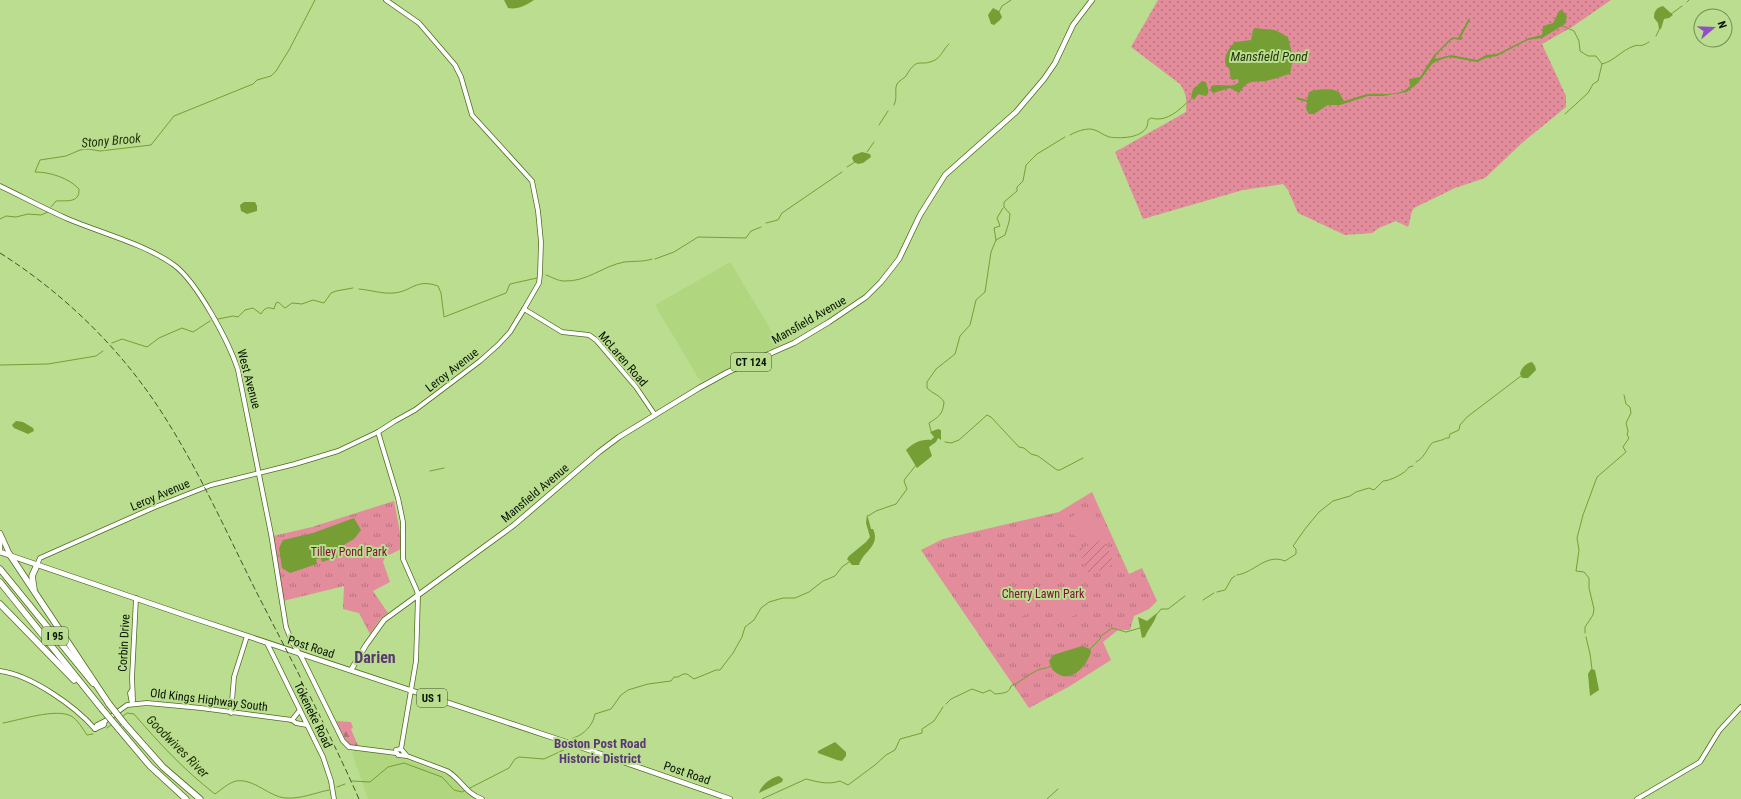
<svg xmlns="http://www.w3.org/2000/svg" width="1741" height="799" font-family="'Roboto Condensed',sans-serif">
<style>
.built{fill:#b0d680}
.grass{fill:url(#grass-dots)}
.forest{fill:url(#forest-firs)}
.park{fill:url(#park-tufts)}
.garden{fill:url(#garden-furrows)}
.pitch{fill:#e28c9c}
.water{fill:#759f34}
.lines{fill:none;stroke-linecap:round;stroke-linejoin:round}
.stream{stroke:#759f34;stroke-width:1}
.secondary-casing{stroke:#4e6c1f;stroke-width:5.5}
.primary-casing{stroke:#4e6c1f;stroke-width:6}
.highway-casing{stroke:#4e6c1f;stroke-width:7}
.secondary{stroke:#fff;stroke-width:4}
.primary{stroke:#fff;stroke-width:4.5}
.highway{stroke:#fff;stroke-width:5.5}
.rail{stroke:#40532d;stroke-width:1;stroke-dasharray:6 3;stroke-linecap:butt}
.highway-bridge-casing{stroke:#4e6c1f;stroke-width:7;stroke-linecap:butt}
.highway-bridge{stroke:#fff;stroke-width:5.5}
.labels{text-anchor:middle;stroke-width:4;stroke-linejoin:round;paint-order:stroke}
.shield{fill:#badd8f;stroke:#3e502b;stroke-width:1}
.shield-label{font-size:11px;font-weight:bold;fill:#091400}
.street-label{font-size:12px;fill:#091400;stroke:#badd8f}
.park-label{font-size:12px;fill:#7b1234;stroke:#badd8f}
.water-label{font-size:13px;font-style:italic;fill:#243509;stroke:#badd8f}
.neighbourhood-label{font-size:13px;font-weight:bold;fill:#5a3a74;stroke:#badd8f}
.district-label{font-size:16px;font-weight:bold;fill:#5a3a74;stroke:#badd8f}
</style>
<defs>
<pattern id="grass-dots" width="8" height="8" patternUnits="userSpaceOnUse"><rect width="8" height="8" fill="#e28c9c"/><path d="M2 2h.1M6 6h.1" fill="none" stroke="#b5717d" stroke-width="1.8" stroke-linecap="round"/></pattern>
<pattern id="forest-firs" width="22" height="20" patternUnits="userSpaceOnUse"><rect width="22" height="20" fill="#e28c9c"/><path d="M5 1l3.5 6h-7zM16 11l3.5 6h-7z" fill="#b5717d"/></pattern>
<pattern id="park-tufts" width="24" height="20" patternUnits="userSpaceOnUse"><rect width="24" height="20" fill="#e28c9c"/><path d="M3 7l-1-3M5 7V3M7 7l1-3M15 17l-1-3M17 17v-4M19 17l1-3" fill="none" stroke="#b5717d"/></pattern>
<pattern id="garden-furrows" width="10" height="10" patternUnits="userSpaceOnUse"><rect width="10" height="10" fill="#e28c9c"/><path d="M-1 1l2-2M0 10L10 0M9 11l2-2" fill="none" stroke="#b5717d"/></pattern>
</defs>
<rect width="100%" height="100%" fill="#badd8f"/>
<g class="built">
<path d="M 730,262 L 780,345 L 702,381 L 699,379 L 655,305 Z"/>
<path d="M 355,750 L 374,752 L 404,759 L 448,775 L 457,782 L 471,799 L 368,799 L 352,753 Z"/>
</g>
<path class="grass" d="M 1158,0 L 1611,0 L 1572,27 L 1542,44 L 1566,96 L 1566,107 L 1522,143 L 1485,178 L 1455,188 L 1414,208 C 1409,216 1411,221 1408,227 L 1396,221 L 1379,228 L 1372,233 L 1345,235 L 1298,213 L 1288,190 L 1283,184 L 1243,190 L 1143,219 L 1115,152 L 1186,112 C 1187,101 1187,94 1180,84 L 1131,47 Z"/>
<path class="forest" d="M 337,721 L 351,722 L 353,728 L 351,729 L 358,746 L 348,744 L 337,723 Z"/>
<g class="park">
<path d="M 1092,492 L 1129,574 L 1142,568 L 1157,601 L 1149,609 L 1134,616 L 1130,630 L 1118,630 L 1103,642 L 1111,660 L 1070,686 L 1029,708 L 921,550 L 943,539 L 1059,512 Z"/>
<path d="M 394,501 L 401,538 L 401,549 L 385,557 L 383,562 L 390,582 L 373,591 L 388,613 L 381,618 L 370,634 L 359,613 L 343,609 L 344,586 L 283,601 L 273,536 L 312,527 Z"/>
</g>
<path class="garden" d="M 1104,539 L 1114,564 L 1089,575 L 1079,549 Z"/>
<g class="pitch">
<path d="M 1089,506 L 1091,507 L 1105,536 C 1089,544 1071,539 1062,523 Z"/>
<path d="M 1025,584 L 1037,609 L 1021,617 L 1009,592 Z"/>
<path d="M 1067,594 L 1077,614 L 1061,622 L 1051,602 Z"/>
</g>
<g class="water">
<path d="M 504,0 L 534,0 C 527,5 517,10 508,8 Z"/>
<path d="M 1663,6 L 1673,15 L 1669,18 L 1664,19 L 1661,29 L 1659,29 L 1658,23 L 1654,18 C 1654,11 1656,8 1663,6 Z"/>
<path d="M 993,8 L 999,11 L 1002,17 L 1000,20 L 994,25 L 991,24 L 988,15 Z"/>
<path d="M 1562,10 L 1567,16 L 1565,24 L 1542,38 L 1528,40 L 1497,56 L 1486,58 L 1477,62 L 1449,57 L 1437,61 L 1432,64 L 1418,83 L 1407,92 L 1383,96 L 1368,96 L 1340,105 L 1328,105 L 1314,114 L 1309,114 L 1306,109 L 1307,102 L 1296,99 L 1297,97 L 1307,100 L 1309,92 C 1316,89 1332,88 1339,92 C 1341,95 1342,98 1344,101 C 1352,99 1361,95 1369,94 C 1381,93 1401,97 1410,86 L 1409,79 L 1420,77 L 1434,55 L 1450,39 L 1453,37 L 1458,38 L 1469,18 L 1470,20 L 1461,37 L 1462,40 L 1454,39 L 1451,40 L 1436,55 L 1435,59 L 1451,55 L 1477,60 L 1486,55 L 1497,54 L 1529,38 L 1542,35 L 1543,26 L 1553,23 L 1559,11 Z"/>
<path d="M 1255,28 L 1275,30 L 1288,37 L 1293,58 L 1290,74 C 1282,76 1274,79 1266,81 C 1252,83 1249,78 1239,93 L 1230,88 L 1213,93 L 1211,91 L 1211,86 C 1221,83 1232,89 1239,82 L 1238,79 L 1232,80 C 1230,77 1230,75 1230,71 C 1228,65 1229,70 1226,65 C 1222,57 1230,47 1235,42 L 1251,40 L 1253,30 Z"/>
<path d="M 1202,81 L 1206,82 C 1207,87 1211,93 1206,96 L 1198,94 L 1194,100 L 1191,97 L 1193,89 Z"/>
<path d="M 862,152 L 870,154 L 871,157 L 863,163 L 858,164 L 854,162 L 852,158 L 854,155 Z"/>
<path d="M 244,202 L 255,202 L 257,206 L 257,211 L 247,214 L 241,211 L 240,205 Z"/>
<path d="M 1532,362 L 1535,366 L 1536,370 L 1528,378 L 1522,378 L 1520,374 C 1521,368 1526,363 1532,362 Z"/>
<path d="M 16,421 L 23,422 L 33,428 L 34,431 L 28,434 L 14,428 L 12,425 Z"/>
<path d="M 938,429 L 941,430 L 941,440 L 938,438 L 936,442 L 929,447 L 932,456 L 917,468 L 906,450 C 913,443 921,439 931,440 L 934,437 L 930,432 Z"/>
<path d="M 867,514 L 871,529 L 873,529 C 881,546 863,551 859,565 L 852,565 L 847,559 L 849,556 L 866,542 L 870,537 L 866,523 Z"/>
<path d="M 354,518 L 361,530 L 354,539 L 335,550 L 337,557 L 322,562 L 321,558 L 316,559 L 317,564 L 290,573 L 282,568 L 279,548 L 283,540 L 313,533 Z"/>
<path d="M 1157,613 C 1156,621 1148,629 1145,637 L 1142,638 L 1138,617 L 1147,621 Z"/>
<path d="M 1082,646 L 1090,649 L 1091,652 C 1086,668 1068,687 1052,669 L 1049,661 L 1053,655 Z"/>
<path d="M 1591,669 L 1595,670 L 1599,690 L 1590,696 L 1588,674 Z"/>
<path d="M 835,742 L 846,752 L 846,756 L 842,761 L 837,760 L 818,753 L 818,751 Z"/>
<path d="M 779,776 L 783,779 L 782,782 L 759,793 C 761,785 772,777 779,776 Z"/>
</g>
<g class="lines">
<g class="stream">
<path d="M 1687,2 L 1689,0"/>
<path d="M 999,12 L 1002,6 L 1011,0"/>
<path d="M 1671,14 L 1682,6"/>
<path d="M 1561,25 L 1574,31 L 1579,41 L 1580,51 L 1588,56 L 1596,56 L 1602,64 C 1614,61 1622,50 1634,46 C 1641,44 1640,48 1649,42"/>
<path d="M 1656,36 L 1660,28"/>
<path d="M 894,105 C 898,97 894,90 897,84 C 899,80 904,79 906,76 C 918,55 919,68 935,60 C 941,57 944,48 949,44"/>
<path d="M 1565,114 L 1588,93 L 1593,84 L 1598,81 L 1602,64"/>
<path d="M 879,125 L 888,111"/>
<path d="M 1070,135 C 1077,131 1084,129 1091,129 C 1098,130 1103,135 1109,137 C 1122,139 1149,138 1148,120 L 1151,118 C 1168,123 1181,108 1193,97"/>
<path d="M 867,152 L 874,142"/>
<path d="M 847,167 L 855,162"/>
<path d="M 51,207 L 56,201 C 65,200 80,204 79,189 C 69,178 50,172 35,172 L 40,160 L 66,156 L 80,150 L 88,149 L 100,151 L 151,145 L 174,116 L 253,84 L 257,80 L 271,76 L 276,71 L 289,50 L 315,0"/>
<path d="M 0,219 L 6,216 L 16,217 L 28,214 L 41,215 L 48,212"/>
<path d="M 766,223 L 778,220 L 782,213 L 842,172"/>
<path d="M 996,240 L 994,228 L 1000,226 L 997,218 L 1003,208"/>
<path d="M 655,259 L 674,252 L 698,237 L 746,238 L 751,231 L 761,227"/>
<path d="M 546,275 C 552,277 558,281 564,281 C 587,282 603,266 624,262 C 634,261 643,262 652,259"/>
<path d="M 359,289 C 371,290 382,294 393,293 C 412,292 415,278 438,286 L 441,293 L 444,317 L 506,293 L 510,284 L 537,278"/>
<path d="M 218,319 L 233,316 L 238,317 L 245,310 L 253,308 L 261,314 C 265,307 268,307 274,309 L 276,303 L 278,302 L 285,308 L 292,303 L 302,304 L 313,300 L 324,303 L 331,293 L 336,291 L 353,288"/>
<path d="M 112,343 L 122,339 L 147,347 L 159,338 L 182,328 L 193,332 L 210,321"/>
<path d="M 0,365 L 48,364 L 96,356 L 103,351"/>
<path d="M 931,431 L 929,423 C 938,417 943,415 944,402 C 940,395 933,394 927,388 L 927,382 L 936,369 L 955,354 L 960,336 L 970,325 L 976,300 L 985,292 L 991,252 L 996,240 L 1005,235 L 1009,222 L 1010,214 L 1004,207 L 1004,202 L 1017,191 L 1017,187 L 1023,181 L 1026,165 L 1037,154 L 1065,137"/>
<path d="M 945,442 L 951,443 L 959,440 L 987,415 L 991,417 L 1019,447 L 1024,448 L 1031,454 L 1038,456 L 1057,470 L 1060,470 L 1083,458"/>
<path d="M 1416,462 C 1424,458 1426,451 1431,444 C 1434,441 1442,441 1446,438 L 1449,438 L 1450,434 L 1459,430 L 1460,425 L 1467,417 L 1521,376"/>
<path d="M 430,471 L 444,468"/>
<path d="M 868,516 L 876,511 L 896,504 L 907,489 L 904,481 L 905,479 L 916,465"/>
<path d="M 1237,575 C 1254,573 1266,553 1285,561 L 1296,554 L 1296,549 L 1293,546 L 1305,529 L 1319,512 L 1333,501 L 1350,496 L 1356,492 L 1369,488 L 1374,490 L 1383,481 C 1390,481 1406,473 1409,467 L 1413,466"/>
<path d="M 1217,592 L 1225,590 L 1232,578 L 1235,576"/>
<path d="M 1203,600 L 1214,593"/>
<path d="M 1157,614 L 1161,609 L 1168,609 L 1185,596"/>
<path d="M 1585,633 L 1585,627 L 1593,615 L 1594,609 L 1589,588 L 1589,578 L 1584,572 L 1576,571 L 1579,550 L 1577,538 L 1583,515 L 1597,477 L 1626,452 L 1623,447 L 1629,438 L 1627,435 L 1628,431 L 1626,423 L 1631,413 L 1630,407 L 1626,404 L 1624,395"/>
<path d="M 1586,637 L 1590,654 L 1592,669"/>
<path d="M 1089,650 L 1100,639 L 1101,636 L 1112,628 L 1126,632 L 1140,628"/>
<path d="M 946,704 L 951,699 L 972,689 L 983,693 L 990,690 L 995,694 C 1002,693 1009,694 1011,686 C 1021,682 1027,675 1036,671 C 1041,668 1046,669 1051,666"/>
<path d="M 122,717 L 127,713 L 134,714 C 159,743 184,770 215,794 C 221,790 228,783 236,781 C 254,778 269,797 286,798 C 301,799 314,793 329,790"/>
<path d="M 3,723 C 20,720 56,708 71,716 C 77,719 83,729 87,735 L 93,734"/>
<path d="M 107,728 L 111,725"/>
<path d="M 571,742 L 573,738 C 584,735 593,725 595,714 L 611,709 L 621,695 L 628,690 L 648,684 L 671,681 L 674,677 L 678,677 L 683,674 L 687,674 L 694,679 L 716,670 L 720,670 L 733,653 L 742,637 L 745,627 L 754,620 L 761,608 L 769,602 L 783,598 L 795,598 L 809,592 L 823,581 L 835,576 L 842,567 L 849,562"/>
<path d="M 352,781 L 370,782 L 388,767 L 404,763 L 442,777 L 454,790 L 462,792 L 466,790"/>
<path d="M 337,787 L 345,784"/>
<path d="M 468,789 L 509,768 L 515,759 L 519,757 L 544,759 L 568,748 L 570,745"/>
<path d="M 762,799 L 806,779 C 818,782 828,785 840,781 L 848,785 L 875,765 L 886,755 L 895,750 L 900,739 L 922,733 L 922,729 L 934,721 L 943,707"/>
<path d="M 1047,799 L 1058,789"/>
</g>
<defs>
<g id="secondary">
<path d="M 0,186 C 23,197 45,209 68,219 C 101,233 145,244 174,265 C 197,282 229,342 238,370 L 271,534 L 286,627 L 292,642 L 302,658 L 343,741 L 349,747 L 396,753"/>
<path d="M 524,309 L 562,332 L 589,335 L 596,340 L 636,387 L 655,415"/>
<path d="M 378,432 L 398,498 L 403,522 L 403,559 L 417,591 L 418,596 L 416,661 L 401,749"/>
<path d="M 37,565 L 40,558 L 155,507 L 211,485 L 295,464 L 338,451 L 378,432 L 395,421 L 415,410 L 480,361 L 498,345 L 510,332 L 524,309 L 539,283 L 540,274 L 541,242 L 538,211 L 532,181 L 472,115 L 461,77 L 455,65 L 419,23 L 386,0"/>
<path d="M 267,643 L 323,757 L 331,781 L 334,799"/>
<path d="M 0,671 C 31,675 75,706 95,729"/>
<path d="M 132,704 L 133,700 L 132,678 L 136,598"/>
<path d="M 132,704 L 130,693 L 132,690"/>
<path d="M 231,713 L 234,677 L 247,636"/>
<path d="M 292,720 L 300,710"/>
<path d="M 95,729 L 104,725 L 105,721 L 127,705 L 147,703 L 201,708 L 292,720 L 296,723 L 307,725"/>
<path d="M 95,729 L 97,725 L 105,721"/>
<path d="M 407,756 L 401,749 L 396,750 L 398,755 L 407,756 L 447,771 C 461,779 465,793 482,799"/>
<path d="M 1637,799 L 1700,762 L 1719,731 L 1741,707"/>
</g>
<g id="primary">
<path d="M 0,533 L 10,555"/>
<path d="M 0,539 L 0,552"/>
<path d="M 0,552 L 193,618 L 566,742 L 730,799"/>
<path d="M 351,670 L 366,645 L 384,620 L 514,525 L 599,452 L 619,437 L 699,388 L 728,372 L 794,343 L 829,322 L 866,297 L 881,282 L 899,259 L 920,215 L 945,175 L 1016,112 L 1044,79 L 1055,63 L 1073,25 L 1092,0"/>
</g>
<g id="highway">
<path d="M 10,555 L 109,704"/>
<path d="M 0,569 L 93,683"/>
<path d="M 0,582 L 102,709"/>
<path d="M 34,589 L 32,576 L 37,565"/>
<path d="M 0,604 L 74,680"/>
<path d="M 124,723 L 163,767 L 200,799"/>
<path d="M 118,728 L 150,766 L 186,799"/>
</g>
</defs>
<use href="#secondary" class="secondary-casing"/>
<use href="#primary" class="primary-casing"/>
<use href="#highway" class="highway-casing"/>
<use href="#secondary" class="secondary"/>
<use href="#primary" class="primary"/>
<use href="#highway" class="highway"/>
<path class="rail" d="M 0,253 C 65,294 123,351 164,416 C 201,474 229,538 260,599 C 294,665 329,731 359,799"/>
<defs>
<g id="highway-bridge">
<path d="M 109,704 L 124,723"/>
<path d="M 102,709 L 118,728"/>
</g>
</defs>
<use href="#highway-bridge" class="highway-bridge-casing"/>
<use href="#highway-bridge" class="highway-bridge"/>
</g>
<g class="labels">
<g class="shield">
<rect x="731" y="353" width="40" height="18" rx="3"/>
<rect x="42" y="627" width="26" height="18" rx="3"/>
<rect x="417" y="689" width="30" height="18" rx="3"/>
</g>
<g class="shield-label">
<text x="751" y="366">CT 124</text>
<text x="55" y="640">I 95</text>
<text x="432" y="702">US 1</text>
</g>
<g class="street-label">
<text transform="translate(809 320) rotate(-30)" y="4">Mansfield Avenue</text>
<text transform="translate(623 359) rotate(49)" y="4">McLaren Road</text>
<text transform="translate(452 370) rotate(-38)" y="4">Leroy Avenue</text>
<text transform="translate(249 379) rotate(75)" y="4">West Avenue</text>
<text transform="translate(535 493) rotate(-40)" y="4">Mansfield Avenue</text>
<text transform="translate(160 495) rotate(-23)" y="4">Leroy Avenue</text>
<text transform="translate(124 643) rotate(-87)" y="4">Corbin Drive</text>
<text transform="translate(311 647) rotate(18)" y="4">Post Road</text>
<text transform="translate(209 700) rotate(7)" y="4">Old Kings Highway South</text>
<text transform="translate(313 715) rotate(64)" y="4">Tokeneke Road</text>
<text transform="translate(687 773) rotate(19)" y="4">Post Road</text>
</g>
<g class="park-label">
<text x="349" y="556">Tilley Pond Park</text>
<text x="1043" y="598">Cherry Lawn Park</text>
</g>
<g class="water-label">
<text x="1269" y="61">Mansfield Pond</text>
<text transform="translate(111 140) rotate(-5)" y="5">Stony Brook</text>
<text transform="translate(178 746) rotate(45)" y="5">Goodwives River</text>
</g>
<g class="neighbourhood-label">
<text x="600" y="748">Boston Post Road<tspan x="600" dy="15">Historic District</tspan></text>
</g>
<g class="district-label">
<text x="375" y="663">Darien</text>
</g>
</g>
<g transform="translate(1713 28) rotate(71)"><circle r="19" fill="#badd8f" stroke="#738d56"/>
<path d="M0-3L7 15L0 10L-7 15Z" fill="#9350c5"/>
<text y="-6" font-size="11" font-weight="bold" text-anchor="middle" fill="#091400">N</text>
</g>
</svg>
